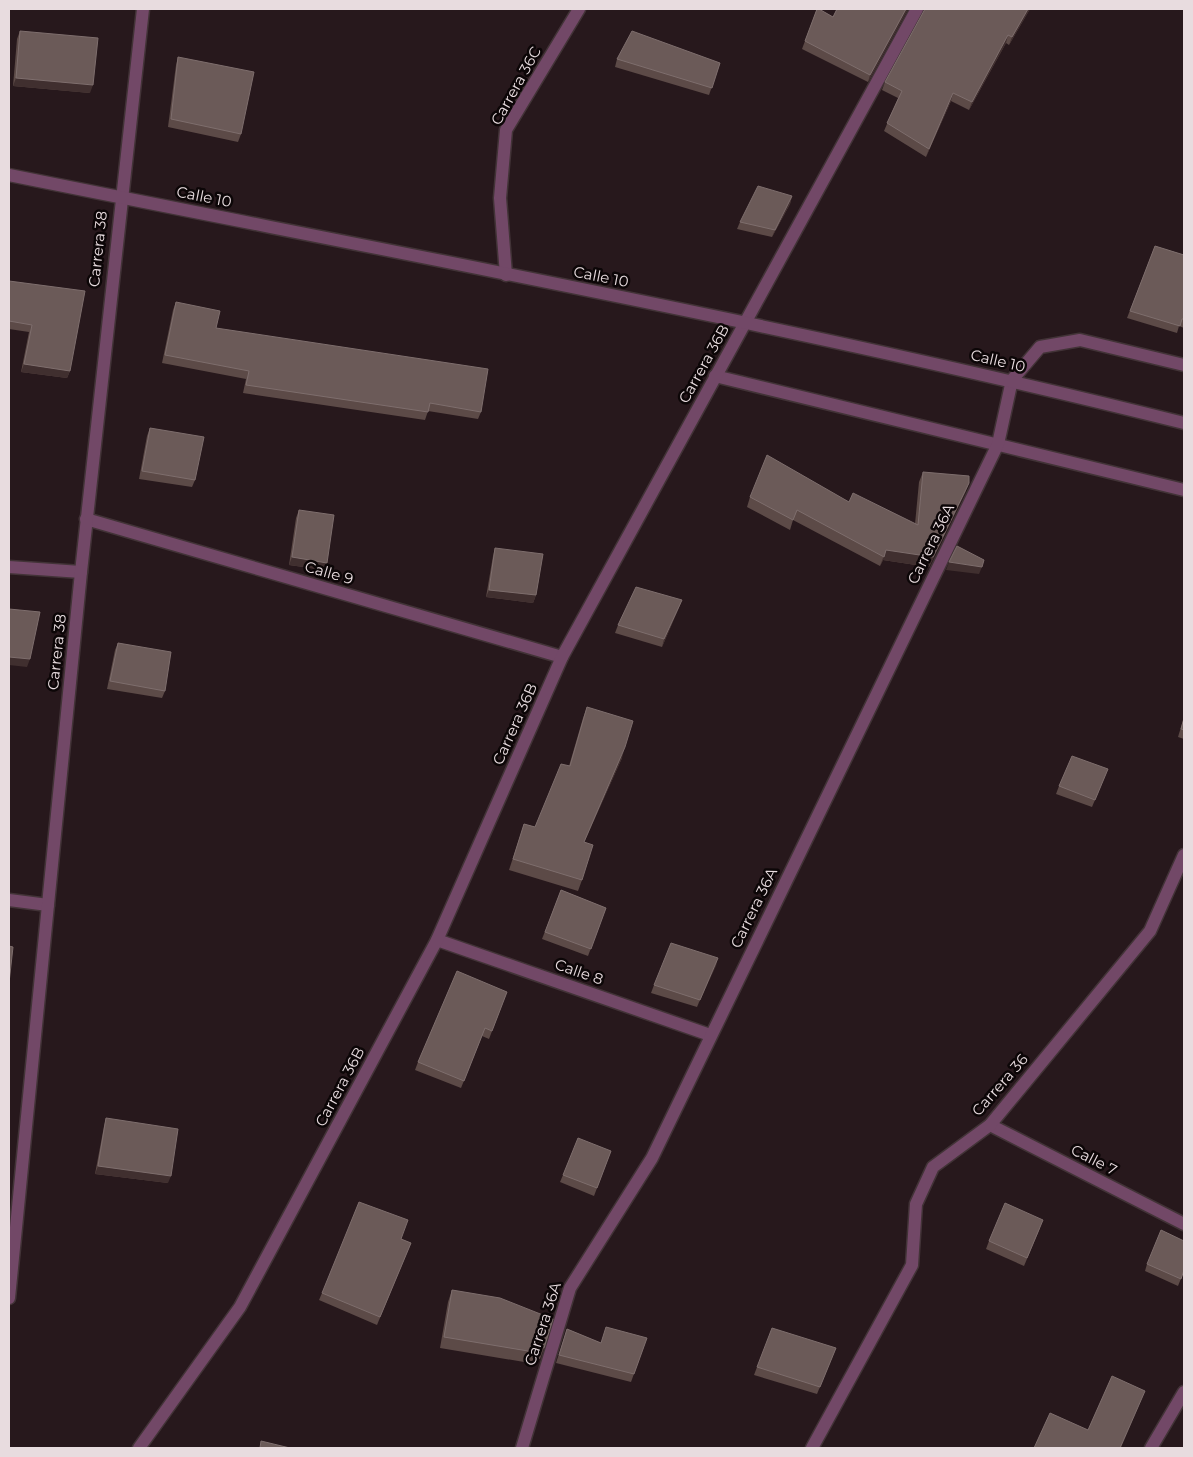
<svg xmlns="http://www.w3.org/2000/svg" width="1193" height="1457" font-family="Montserrat,sans-serif">
<style>
.lines{fill:none;stroke-linecap:round;stroke-linejoin:round}
.minor-casing{stroke:#423337;stroke-width:15}
.tertiary-casing{stroke:#423337;stroke-width:15}
.minor{stroke:#724867;stroke-width:12}
.tertiary{stroke:#724867;stroke-width:12}
.wall{fill:#5c4a47}
.shaded-wall{fill:#402f2f}
.building{fill:#6b5a58;stroke:#7e6e6d}
.labels{text-anchor:middle;stroke-width:5;stroke-linejoin:round;paint-order:stroke}
.street-label{font-size:15px;fill:#e8dcdf;stroke:#0c0607}
</style>
<rect width="100%" height="100%" fill="#27181c"/>
<g class="lines">
<defs>
<g id="minor">
<path d="M 506,275 L 500,198 L 506,130 L 579,9"/>
<path d="M 715,376 L 1184,490"/>
<path d="M 86,519 L 562,657"/>
<path d="M 9,567 L 81,572"/>
<path d="M 9,900 L 48,905"/>
<path d="M 437,940 L 710,1035"/>
<path d="M 990,1125 L 1184,1224"/>
<path d="M 9,1298 L 81,572 L 143,9"/>
<path d="M 139,1448 L 240,1307 L 437,940 L 562,657 L 917,9"/>
<path d="M 522,1448 L 570,1288 L 652,1158 L 998,444 L 1012,380 L 1040,347 L 1080,340 L 1184,365"/>
<path d="M 812,1448 L 912,1265 L 916,1204 L 933,1167 L 990,1125 L 1150,931 L 1184,855"/>
<path d="M 1151,1448 L 1184,1392"/>
</g>
<path id="tertiary" d="M 9,175 C 401,254 796,326 1184,423"/>
</defs>
<use href="#minor" class="minor-casing"/>
<use href="#tertiary" class="tertiary-casing"/>
<use href="#minor" class="minor"/>
<use href="#tertiary" class="tertiary"/>
</g>
<g class="wall">
<path d="M 817,9 L 833,17 L 837,9 L 908,9 L 868,82 L 802,49 Z"/>
<path d="M 1030,9 L 1009,45 L 1006,43 L 969,110 L 951,101 L 926,157 L 884,131 L 898,98 L 882,90 L 885,82 Z"/>
<path d="M 20,31 L 90,93 L 13,86 L 17,39 Z"/>
<path d="M 178,57 L 241,134 L 238,142 L 168,127 L 176,65 Z"/>
<path d="M 617,59 L 720,63 L 709,95 L 615,67 Z"/>
<path d="M 792,196 L 790,204 L 772,237 L 737,229 L 740,222 Z"/>
<path d="M 1155,246 L 1184,255 L 1184,328 L 1179,326 L 1177,333 L 1127,318 Z"/>
<path d="M 9,281 L 70,371 L 67,378 L 21,372 L 29,332 L 9,329 Z"/>
<path d="M 176,302 L 216,328 L 481,412 L 478,419 L 428,411 L 425,420 L 243,393 L 246,379 L 162,363 L 173,310 Z"/>
<path d="M 150,428 L 195,480 L 192,487 L 139,479 L 147,436 Z"/>
<path d="M 923,472 L 969,483 L 965,493 L 929,567 L 883,560 L 880,566 L 793,520 L 790,530 L 747,507 L 750,497 L 849,502 L 915,524 L 919,482 Z"/>
<path d="M 299,510 L 327,563 L 325,570 L 289,565 L 296,518 Z"/>
<path d="M 495,548 L 536,595 L 533,603 L 486,597 L 493,556 Z"/>
<path d="M 682,600 L 662,647 L 615,633 L 618,625 Z"/>
<path d="M 118,643 L 165,691 L 162,698 L 107,689 L 115,650 Z"/>
<path d="M 587,707 L 622,758 L 584,842 L 582,880 L 578,891 L 509,870 L 524,824 L 535,827 L 569,766 L 583,718 Z"/>
<path d="M 1184,717 L 1184,739 L 1178,737 Z"/>
<path d="M 1108,769 L 1092,807 L 1056,794 L 1059,786 Z"/>
<path d="M 561,890 L 606,908 L 588,956 L 542,939 Z"/>
<path d="M 718,958 L 697,1007 L 651,993 L 654,985 Z"/>
<path d="M 507,992 L 489,1039 L 482,1036 L 461,1088 L 415,1070 L 418,1062 Z"/>
<path d="M 106,1118 L 168,1183 L 95,1174 L 104,1126 Z"/>
<path d="M 611,1151 L 594,1196 L 560,1182 L 563,1175 Z"/>
<path d="M 1040,1228 L 1024,1266 L 986,1249 L 989,1241 Z"/>
<path d="M 401,1239 L 411,1243 L 377,1325 L 319,1300 L 322,1293 Z"/>
<path d="M 1147,1264 L 1184,1271 L 1178,1286 L 1145,1271 Z"/>
<path d="M 452,1290 L 544,1348 L 540,1359 L 538,1359 L 536,1364 L 440,1348 L 448,1302 Z"/>
<path d="M 567,1329 L 601,1343 L 647,1338 L 631,1382 L 556,1363 Z"/>
<path d="M 836,1348 L 817,1394 L 754,1375 L 757,1367 Z"/>
</g>
<g class="shaded-wall">
<path d="M 906,9 L 908,9 L 868,82 L 870,75 Z"/>
<path d="M 1028,9 L 1030,9 L 1009,45 L 1012,37 Z"/>
<path d="M 1008,35 L 1006,43 L 969,110 L 972,102 Z"/>
<path d="M 16,78 L 93,85 L 90,93 L 13,86 Z"/>
<path d="M 953,93 L 951,101 L 926,157 L 929,149 Z"/>
<path d="M 792,196 L 790,204 L 772,237 L 775,230 Z"/>
<path d="M 24,364 L 70,371 L 67,378 L 21,372 Z"/>
<path d="M 969,483 L 965,493 L 929,567 L 883,560 L 880,566 L 886,550 Z"/>
<path d="M 292,557 L 327,563 L 325,570 L 289,565 Z"/>
<path d="M 949,562 L 982,567 L 979,574 L 946,570 Z"/>
<path d="M 489,590 L 536,595 L 533,603 L 486,597 Z"/>
<path d="M 682,600 L 679,608 L 662,647 L 664,639 Z"/>
<path d="M 9,657 L 30,659 L 27,667 L 9,665 Z"/>
<path d="M 625,747 L 622,758 L 580,852 L 584,842 Z"/>
<path d="M 718,958 L 716,966 L 697,1007 Z"/>
<path d="M 98,1166 L 171,1176 L 168,1183 L 95,1174 Z"/>
<path d="M 1145,1391 L 1121,1448 L 1120,1448 Z"/>
</g>
<g class="building">
<path d="M 817,9 L 819,9 L 833,17 L 837,9 L 906,9 L 870,75 L 805,41 Z"/>
<path d="M 925,9 L 1028,9 L 1012,37 L 1008,35 L 972,102 L 953,93 L 929,149 L 887,123 L 902,91 L 885,82 Z"/>
<path d="M 20,31 L 98,38 L 93,85 L 16,78 Z"/>
<path d="M 632,31 L 720,63 L 712,88 L 617,59 Z"/>
<path d="M 178,57 L 254,72 L 241,134 L 171,119 Z"/>
<path d="M 758,186 L 792,196 L 775,230 L 740,222 Z"/>
<path d="M 1155,246 L 1184,255 L 1184,319 L 1182,319 L 1180,326 L 1130,311 Z"/>
<path d="M 9,281 L 85,291 L 70,371 L 24,364 L 32,325 L 9,321 Z"/>
<path d="M 176,302 L 220,311 L 216,328 L 488,369 L 481,412 L 430,403 L 428,412 L 246,385 L 249,371 L 165,355 Z"/>
<path d="M 150,428 L 204,437 L 195,480 L 142,471 Z"/>
<path d="M 767,455 L 849,502 L 853,493 L 918,525 L 923,472 L 969,476 L 969,483 L 933,557 L 886,550 L 884,557 L 797,510 L 793,520 L 750,497 Z"/>
<path d="M 299,510 L 334,515 L 327,563 L 292,557 Z"/>
<path d="M 957,546 L 984,560 L 982,567 L 949,562 Z"/>
<path d="M 495,548 L 543,554 L 536,595 L 489,590 Z"/>
<path d="M 636,587 L 682,600 L 664,639 L 618,625 Z"/>
<path d="M 9,609 L 40,612 L 30,659 L 9,657 Z"/>
<path d="M 118,643 L 171,652 L 165,691 L 110,681 Z"/>
<path d="M 587,707 L 633,721 L 625,747 L 584,842 L 593,845 L 582,880 L 513,859 L 524,824 L 535,827 L 561,764 L 570,766 Z"/>
<path d="M 1184,718 L 1184,730 L 1181,729 Z"/>
<path d="M 1072,756 L 1108,769 L 1095,800 L 1059,786 Z"/>
<path d="M 561,890 L 606,908 L 591,949 L 545,932 Z"/>
<path d="M 671,943 L 718,958 L 700,1000 L 654,985 Z"/>
<path d="M 9,946 L 13,947 L 9,983 Z"/>
<path d="M 457,971 L 507,992 L 492,1031 L 485,1028 L 464,1081 L 418,1062 Z"/>
<path d="M 106,1118 L 178,1129 L 171,1176 L 98,1166 Z"/>
<path d="M 578,1138 L 611,1151 L 597,1188 L 563,1175 Z"/>
<path d="M 359,1202 L 408,1220 L 401,1239 L 411,1243 L 380,1317 L 322,1293 Z"/>
<path d="M 1005,1203 L 1043,1220 L 1027,1258 L 989,1241 Z"/>
<path d="M 1161,1230 L 1184,1241 L 1184,1270 L 1181,1279 L 1147,1264 Z"/>
<path d="M 452,1290 L 500,1298 L 553,1319 L 544,1348 L 542,1347 L 540,1353 L 444,1337 Z"/>
<path d="M 606,1327 L 647,1338 L 634,1374 L 559,1355 L 567,1329 L 601,1343 Z"/>
<path d="M 772,1328 L 836,1348 L 820,1387 L 757,1367 Z"/>
<path d="M 1112,1376 L 1145,1391 L 1120,1448 L 1034,1448 L 1050,1413 L 1088,1430 Z"/>
<path d="M 261,1441 L 290,1448 L 260,1448 Z"/>
</g>
<g class="labels">
<g class="street-label">
<text transform="translate(516 86) rotate(-61)" y="5">Carrera 36C</text>
<text transform="translate(204 197) rotate(11)" y="5">Calle 10</text>
<text transform="translate(98 249) rotate(-84)" y="5">Carrera 38</text>
<text transform="translate(601 277) rotate(11)" y="5">Calle 10</text>
<text transform="translate(998 361) rotate(13)" y="5">Calle 10</text>
<text transform="translate(704 364) rotate(-61)" y="5">Carrera 36B</text>
<text transform="translate(931 544) rotate(-64)" y="5">Carrera 36A</text>
<text transform="translate(329 573) rotate(16)" y="5">Calle 9</text>
<text transform="translate(57 652) rotate(-84)" y="5">Carrera 38</text>
<text transform="translate(515 724) rotate(-66)" y="5">Carrera 36B</text>
<text transform="translate(754 908) rotate(-64)" y="5">Carrera 36A</text>
<text transform="translate(579 972) rotate(19)" y="5">Calle 8</text>
<text transform="translate(1000 1085) rotate(-49)" y="5">Carrera 36</text>
<text transform="translate(340 1087) rotate(-62)" y="5">Carrera 36B</text>
<text transform="translate(1094 1160) rotate(27)" y="5">Calle 7</text>
<text transform="translate(543 1324) rotate(-72)" y="5">Carrera 36A</text>
</g>
</g>
<rect width="1193" height="1457" fill="none" stroke="#e8dcdf" stroke-width="20"/>
</svg>
